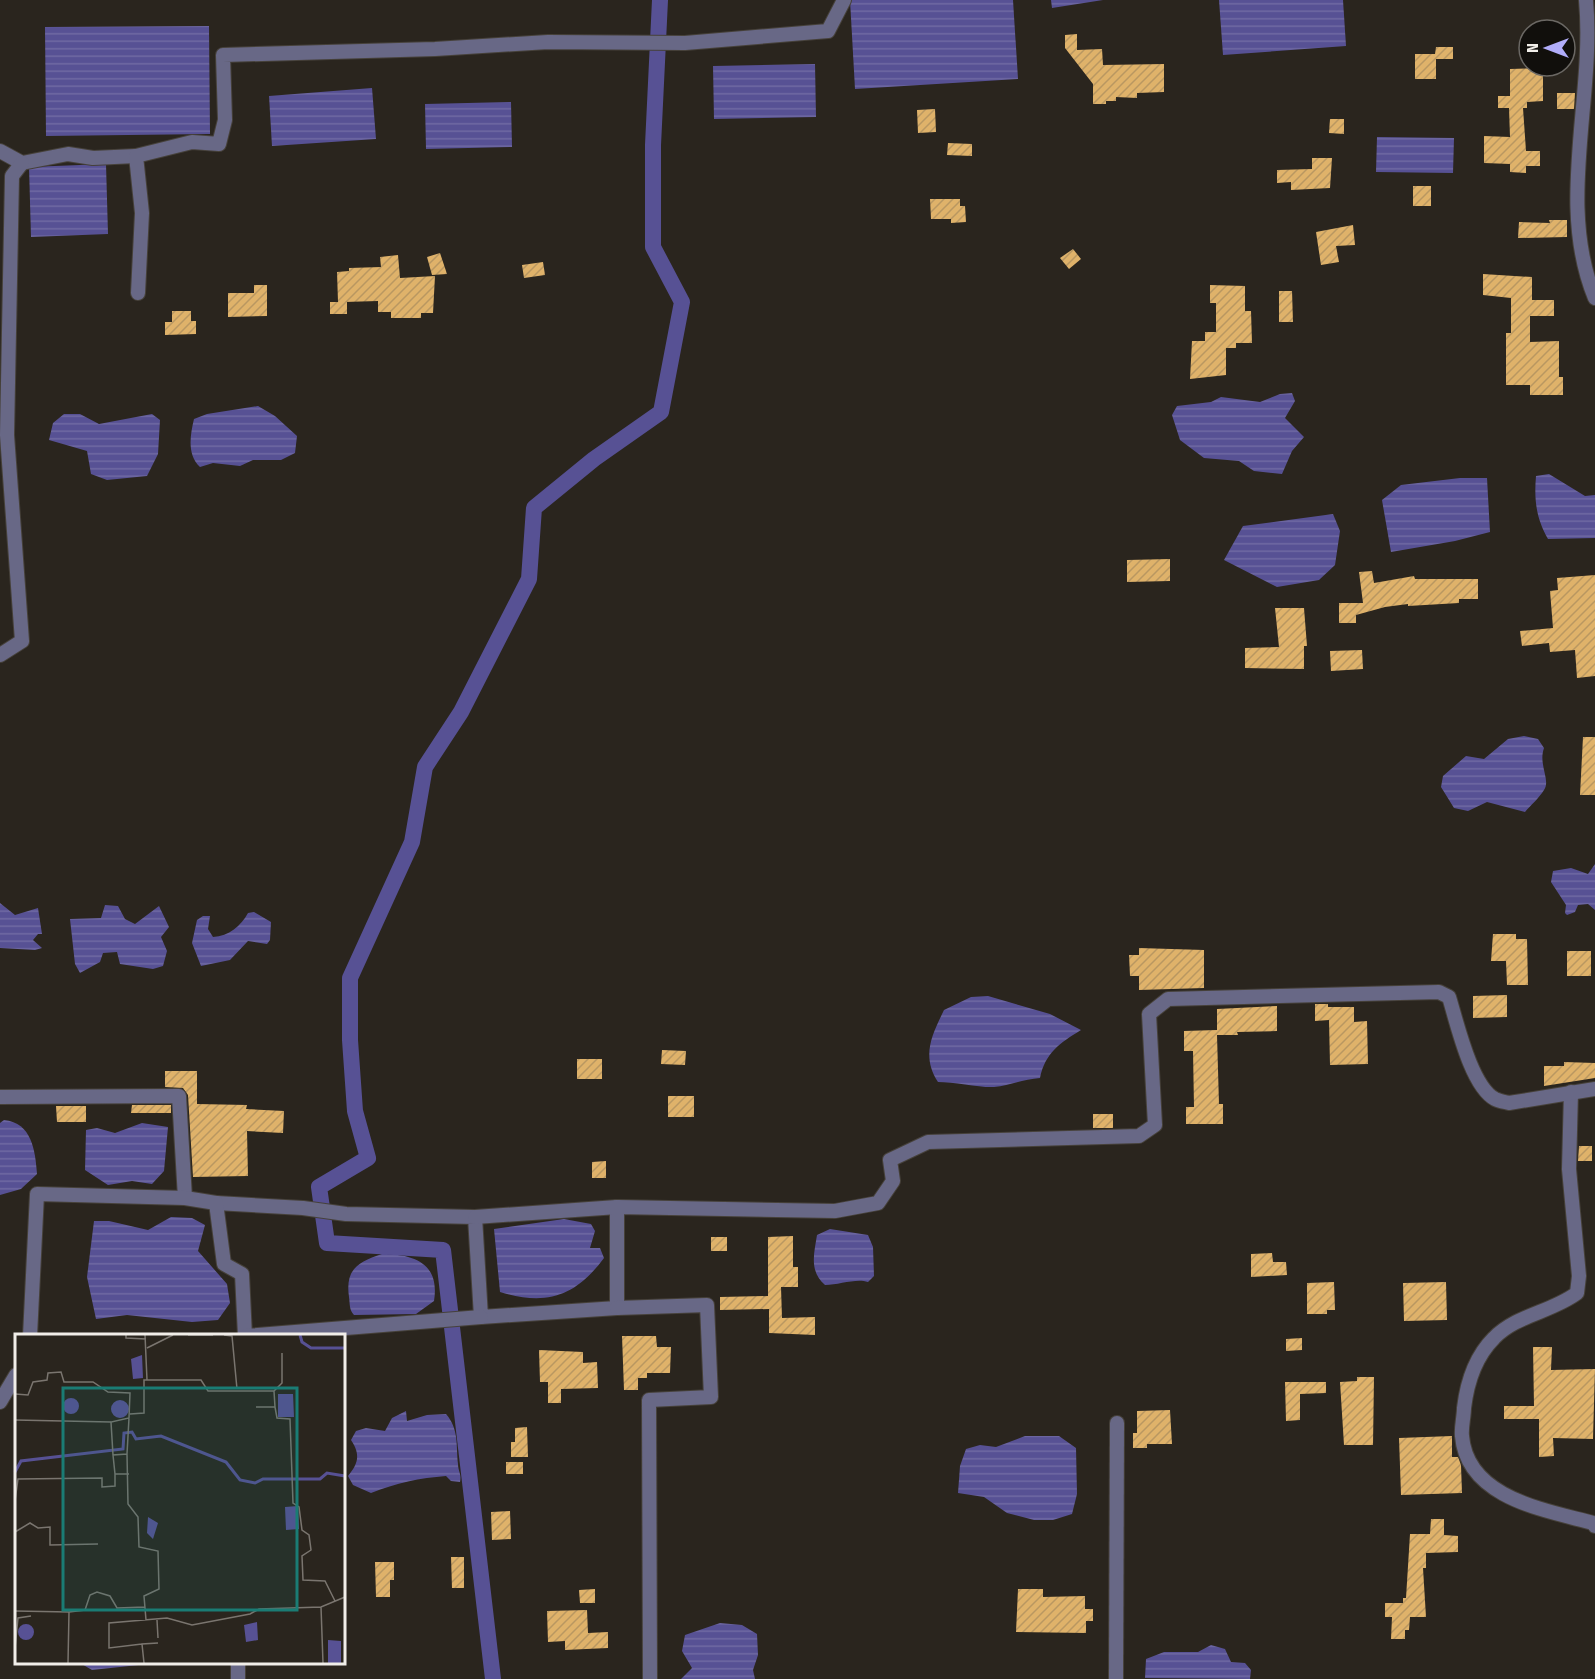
<svg xmlns="http://www.w3.org/2000/svg" width="1595" height="1679" font-family="'Fira Sans Condensed',sans-serif">
<style>
.water{fill:url(#water-rules)}
.lines{fill:none;stroke-linecap:round;stroke-linejoin:round}
.canal{stroke:#575194;stroke-width:16}
.building{fill:url(#building-hatch)}
.street-casing{stroke:#46413a;stroke-width:16}
.street{stroke:#686886;stroke-width:14}
.inset-river{fill:none;stroke:#575194;stroke-width:3}
.inset-road{fill:none;stroke:#7a756f;stroke-width:1.5}
.view{fill:#1a7c74;fill-opacity:0.15;stroke:#1a7c74;stroke-width:3}
.inset-edge{fill:none;stroke:#f1eee9;stroke-width:3}
</style>
<defs>
<pattern id="water-rules" width="6" height="5" patternUnits="userSpaceOnUse" patternTransform="scale(1.5)"><rect width="6" height="5" fill="#575194"/><path d="M0 2.5h6" fill="none" stroke="#706aa3"/></pattern>
<pattern id="building-hatch" width="6" height="6" patternUnits="userSpaceOnUse" patternTransform="scale(1.5)"><rect width="6" height="6" fill="#dfb26a"/><path d="M-1 1l2-2M0 6l6-6M5 7l2-2" fill="none" stroke="#b99761"/></pattern>
</defs>
<rect width="100%" height="100%" fill="#2a251e"/>
<g class="water">
<path d="M 850,0 L 1013,0 L 1018,79 L 855,89 Z"/>
<path d="M 1051,0 L 1103,0 L 1052,8 Z"/>
<path d="M 1219,0 L 1343,0 L 1346,46 L 1223,55 Z"/>
<path d="M 209,26 L 210,134 L 46,136 L 45,27 Z"/>
<path d="M 815,64 L 816,117 L 714,119 L 713,66 Z"/>
<path d="M 372,88 L 376,139 L 272,146 L 269,96 Z"/>
<path d="M 511,102 L 512,147 L 426,149 L 425,104 Z"/>
<path d="M 1377,137 L 1454,138 L 1453,173 L 1376,172 Z"/>
<path d="M 106,164 L 108,234 L 31,237 L 29,167 Z"/>
<path d="M 1292,393 L 1295,401 L 1285,418 L 1304,437 L 1292,451 L 1282,474 L 1254,471 L 1239,461 L 1204,458 L 1180,440 L 1172,415 L 1177,406 L 1211,402 L 1221,397 L 1260,402 L 1280,394 Z"/>
<path d="M 258,406 L 275,416 L 297,436 L 295,453 L 281,460 L 253,460 L 240,466 L 213,463 L 200,467 C 187,455 190,436 194,419 L 207,414 Z"/>
<path d="M 64,414 L 80,414 L 99,424 L 152,414 L 160,420 L 158,454 L 147,476 L 107,480 L 91,474 L 87,451 L 49,440 L 53,423 Z"/>
<path d="M 1549,474 L 1585,496 L 1595,495 L 1595,538 L 1548,539 C 1536,518 1534,500 1536,476 Z"/>
<path d="M 1460,478 L 1487,478 L 1490,532 L 1455,541 L 1391,552 L 1382,500 L 1401,485 Z"/>
<path d="M 1333,514 L 1340,531 L 1335,565 L 1319,580 L 1277,587 L 1224,560 L 1243,526 Z"/>
<path d="M 1524,736 L 1538,739 L 1544,748 C 1538,765 1551,780 1544,790 C 1539,798 1531,805 1525,812 L 1487,802 L 1468,811 L 1454,808 L 1441,787 L 1443,776 L 1466,756 L 1484,759 L 1508,739 Z"/>
<path d="M 1595,864 L 1595,910 L 1588,904 L 1578,905 L 1575,912 L 1567,915 L 1565,913 L 1566,905 L 1551,882 L 1553,871 L 1571,868 L 1588,874 Z"/>
<path d="M 0,903 L 15,915 L 38,908 L 42,934 L 38,934 L 33,940 L 42,948 L 35,950 L 0,948 Z"/>
<path d="M 105,905 L 118,906 L 125,919 L 135,924 L 159,906 L 169,927 L 161,937 L 167,951 L 163,966 L 153,969 L 120,964 L 117,952 L 103,953 L 100,962 L 80,973 L 75,964 L 70,919 L 101,918 Z"/>
<path d="M 254,912 L 271,922 L 270,940 L 267,944 L 248,941 L 230,960 L 201,966 L 192,943 L 197,920 L 203,916 L 210,916 L 208,929 L 213,937 C 229,936 241,926 248,913 Z"/>
<path d="M 988,996 L 1050,1014 L 1081,1030 C 1060,1043 1045,1053 1040,1078 C 1024,1079 1010,1085 994,1087 C 982,1088 954,1082 938,1082 C 921,1056 932,1035 944,1010 L 971,997 Z"/>
<path d="M 4,1120 C 32,1123 35,1150 37,1174 L 21,1189 L 0,1195 L 0,1123 Z"/>
<path d="M 142,1123 L 168,1127 L 164,1171 L 152,1184 L 132,1181 L 108,1185 L 85,1170 L 86,1130 L 97,1128 L 115,1133 Z"/>
<path d="M 171,1217 L 192,1218 L 205,1225 L 198,1251 L 227,1284 L 230,1303 L 218,1320 L 192,1322 L 127,1315 L 96,1319 L 87,1277 L 94,1221 L 109,1221 L 148,1230 Z"/>
<path d="M 564,1219 L 591,1224 L 595,1231 L 590,1248 L 600,1248 L 604,1258 C 575,1297 546,1306 500,1292 L 494,1229 Z"/>
<path d="M 830,1229 L 868,1235 L 873,1247 L 874,1276 L 868,1282 C 856,1278 839,1285 825,1285 C 809,1271 814,1254 817,1235 Z"/>
<path d="M 382,1254 C 415,1254 440,1264 434,1301 L 416,1314 L 354,1315 C 349,1310 350,1304 349,1297 C 345,1269 358,1262 382,1254 Z"/>
<path d="M 406,1411 L 407,1421 L 427,1415 L 446,1414 C 459,1429 456,1445 458,1464 C 458,1471 462,1475 460,1482 L 451,1481 L 446,1476 C 420,1478 396,1483 371,1493 L 353,1485 L 348,1476 C 358,1464 361,1455 351,1440 L 356,1431 L 366,1428 L 385,1431 L 392,1418 Z"/>
<path d="M 1025,1436 L 1059,1436 L 1076,1448 L 1077,1494 L 1072,1514 L 1053,1520 L 1034,1520 L 1007,1513 L 984,1497 L 958,1493 L 960,1466 L 966,1449 L 980,1445 L 996,1447 Z"/>
<path d="M 720,1623 L 742,1625 L 757,1634 L 758,1655 L 753,1670 L 755,1679 L 681,1679 L 692,1668 L 682,1651 L 685,1635 Z"/>
<path d="M 1211,1645 L 1225,1649 L 1231,1662 L 1245,1663 L 1251,1670 L 1250,1679 L 1145,1678 L 1146,1659 L 1164,1652 L 1198,1652 Z"/>
<path d="M 80,1663 L 157,1663 L 92,1670 Z"/>
</g>
<g class="lines">
<path class="canal" d="M 493,1679 L 443,1250 L 327,1243 L 319,1187 L 368,1158 L 355,1111 L 350,1040 L 350,978 L 412,842 L 425,767 L 461,712 L 529,579 L 534,508 L 594,459 L 661,412 L 682,302 L 653,247 L 653,145 L 660,0"/>
</g>
<g class="building">
<path d="M 1077,34 L 1077,50 L 1102,49 L 1103,65 L 1164,64 L 1164,92 L 1137,93 L 1137,98 L 1116,97 L 1116,101 L 1106,101 L 1106,104 L 1093,104 L 1093,84 L 1065,48 L 1065,35 Z"/>
<path d="M 1436,47 L 1453,47 L 1453,59 L 1436,59 L 1436,79 L 1415,79 L 1415,54 L 1435,54 Z"/>
<path d="M 1543,68 L 1543,101 L 1527,102 L 1527,108 L 1523,108 L 1526,151 L 1540,151 L 1540,166 L 1526,166 L 1526,173 L 1510,172 L 1510,164 L 1484,163 L 1484,136 L 1510,137 L 1509,108 L 1498,108 L 1498,96 L 1510,96 L 1510,69 Z"/>
<path d="M 1557,93 L 1575,93 L 1574,109 L 1557,109 Z"/>
<path d="M 935,109 L 936,132 L 918,133 L 917,110 Z"/>
<path d="M 1330,119 L 1344,119 L 1344,134 L 1329,133 Z"/>
<path d="M 948,143 L 972,144 L 972,156 L 947,155 Z"/>
<path d="M 1312,158 L 1332,158 L 1330,188 L 1291,190 L 1291,182 L 1277,183 L 1277,170 L 1312,169 Z"/>
<rect x="1413" y="186" width="18" height="20"/>
<path d="M 930,199 L 960,199 L 960,206 L 965,206 L 966,222 L 951,223 L 951,219 L 931,219 Z"/>
<path d="M 1549,220 L 1567,220 L 1567,237 L 1518,238 L 1519,222 L 1550,223 Z"/>
<path d="M 1353,225 L 1355,245 L 1336,246 L 1339,262 L 1321,265 L 1316,232 Z"/>
<path d="M 1073,249 L 1081,259 L 1069,269 L 1060,258 Z"/>
<path d="M 440,253 L 447,274 L 432,275 L 427,257 Z"/>
<path d="M 398,255 L 400,278 L 435,276 L 433,313 L 421,313 L 421,318 L 391,318 L 391,312 L 378,312 L 378,301 L 344,302 L 347,301 L 347,314 L 330,314 L 330,302 L 338,302 L 337,272 L 349,271 L 349,268 L 381,267 L 380,257 Z"/>
<path d="M 543,262 L 545,275 L 524,278 L 522,265 Z"/>
<path d="M 1483,274 L 1532,277 L 1532,300 L 1554,300 L 1554,316 L 1530,316 L 1530,342 L 1559,341 L 1559,377 L 1563,377 L 1563,395 L 1530,395 L 1530,385 L 1506,385 L 1506,333 L 1511,333 L 1511,298 L 1483,295 Z"/>
<path d="M 254,285 L 267,285 L 267,316 L 228,317 L 228,293 L 254,293 Z"/>
<path d="M 1210,285 L 1245,286 L 1245,311 L 1251,311 L 1252,343 L 1236,343 L 1236,348 L 1226,348 L 1226,375 L 1190,379 L 1192,341 L 1205,341 L 1205,332 L 1216,332 L 1216,303 L 1210,303 Z"/>
<path d="M 1279,291 L 1292,291 L 1293,322 L 1279,322 Z"/>
<path d="M 172,311 L 191,311 L 191,321 L 196,321 L 196,334 L 165,335 L 165,322 L 172,322 Z"/>
<path d="M 1170,559 L 1170,581 L 1127,582 L 1127,560 Z"/>
<path d="M 1372,571 L 1374,583 L 1414,576 L 1415,579 L 1478,579 L 1478,599 L 1459,599 L 1459,603 L 1408,606 L 1408,604 L 1385,607 L 1356,615 L 1356,623 L 1339,623 L 1339,603 L 1363,603 L 1359,572 Z"/>
<path d="M 1595,575 L 1595,676 L 1577,678 L 1575,650 L 1550,652 L 1549,643 L 1522,646 L 1520,631 L 1553,628 L 1550,591 L 1558,590 L 1557,578 Z"/>
<path d="M 1275,608 L 1304,608 L 1307,646 L 1304,646 L 1304,669 L 1245,668 L 1245,648 L 1279,647 Z"/>
<path d="M 1362,650 L 1363,669 L 1331,671 L 1330,651 Z"/>
<path d="M 1583,737 L 1595,737 L 1595,795 L 1580,795 Z"/>
<path d="M 1493,934 L 1516,934 L 1516,939 L 1527,939 L 1528,985 L 1507,985 L 1506,961 L 1491,961 Z"/>
<path d="M 1139,948 L 1204,950 L 1204,988 L 1139,990 L 1139,976 L 1130,976 L 1129,955 L 1139,955 Z"/>
<rect x="1567" y="951" width="24" height="25"/>
<path d="M 1507,995 L 1507,1017 L 1473,1018 L 1473,996 Z"/>
<path d="M 1315,1004 L 1328,1004 L 1328,1007 L 1354,1007 L 1354,1022 L 1367,1021 L 1368,1064 L 1330,1065 L 1329,1020 L 1315,1021 Z"/>
<path d="M 1277,1006 L 1277,1031 L 1237,1032 L 1238,1035 L 1217,1035 L 1219,1104 L 1223,1104 L 1223,1124 L 1186,1124 L 1186,1107 L 1194,1107 L 1193,1051 L 1184,1051 L 1184,1031 L 1217,1030 L 1217,1009 Z"/>
<path d="M 662,1050 L 686,1051 L 685,1065 L 661,1064 Z"/>
<rect x="577" y="1059" width="25" height="20"/>
<path d="M 1564,1062 L 1595,1063 L 1595,1078 L 1544,1086 L 1544,1066 L 1564,1066 Z"/>
<path d="M 165,1071 L 197,1071 L 197,1104 L 247,1105 L 246,1109 L 284,1111 L 283,1133 L 247,1131 L 248,1176 L 193,1177 L 188,1095 L 183,1088 L 165,1087 Z"/>
<rect x="668" y="1096" width="26" height="21"/>
<path d="M 132,1105 L 171,1105 L 171,1113 L 131,1113 Z"/>
<path d="M 56,1106 L 86,1106 L 86,1122 L 57,1122 Z"/>
<rect x="1093" y="1114" width="20" height="14"/>
<path d="M 1579,1146 L 1592,1146 L 1592,1161 L 1578,1161 Z"/>
<path d="M 606,1161 L 606,1178 L 592,1178 L 592,1162 Z"/>
<path d="M 793,1236 L 793,1267 L 798,1267 L 798,1287 L 781,1287 L 782,1318 L 815,1317 L 815,1335 L 769,1333 L 769,1309 L 720,1310 L 720,1297 L 768,1296 L 768,1237 Z"/>
<rect x="711" y="1237" width="16" height="14"/>
<path d="M 1272,1253 L 1273,1262 L 1286,1262 L 1287,1275 L 1251,1277 L 1251,1254 Z"/>
<path d="M 1334,1282 L 1335,1310 L 1327,1310 L 1327,1314 L 1307,1314 L 1307,1283 Z"/>
<path d="M 1446,1282 L 1447,1320 L 1404,1321 L 1403,1283 Z"/>
<path d="M 622,1336 L 656,1336 L 657,1347 L 671,1347 L 670,1373 L 647,1373 L 647,1378 L 638,1378 L 638,1390 L 624,1390 Z"/>
<path d="M 1302,1338 L 1302,1350 L 1286,1351 L 1286,1339 Z"/>
<path d="M 1533,1347 L 1552,1347 L 1551,1370 L 1595,1369 L 1593,1439 L 1553,1438 L 1554,1456 L 1539,1457 L 1539,1419 L 1504,1419 L 1504,1406 L 1534,1406 Z"/>
<path d="M 539,1350 L 583,1352 L 583,1363 L 597,1362 L 598,1388 L 561,1389 L 561,1403 L 548,1403 L 548,1382 L 540,1382 Z"/>
<path d="M 1357,1377 L 1374,1377 L 1373,1445 L 1344,1445 L 1340,1382 L 1357,1381 Z"/>
<path d="M 1285,1382 L 1326,1382 L 1326,1393 L 1300,1394 L 1300,1420 L 1286,1421 Z"/>
<path d="M 1170,1410 L 1172,1444 L 1147,1444 L 1147,1448 L 1133,1448 L 1133,1433 L 1137,1433 L 1137,1411 Z"/>
<path d="M 527,1427 L 528,1457 L 511,1457 L 511,1442 L 515,1442 L 515,1428 Z"/>
<path d="M 1452,1436 L 1452,1457 L 1458,1457 L 1461,1465 L 1462,1493 L 1401,1495 L 1399,1438 Z"/>
<rect x="506" y="1462" width="17" height="12"/>
<path d="M 510,1511 L 511,1539 L 492,1540 L 491,1512 Z"/>
<path d="M 1431,1519 L 1444,1519 L 1444,1535 L 1458,1536 L 1458,1552 L 1426,1553 L 1426,1568 L 1423,1568 L 1426,1617 L 1410,1617 L 1409,1630 L 1405,1630 L 1405,1639 L 1391,1639 L 1392,1617 L 1385,1617 L 1385,1603 L 1403,1603 L 1403,1598 L 1406,1598 L 1410,1534 L 1430,1534 Z"/>
<path d="M 451,1557 L 464,1557 L 464,1588 L 452,1588 Z"/>
<path d="M 375,1562 L 394,1562 L 394,1580 L 390,1580 L 390,1597 L 376,1597 Z"/>
<path d="M 595,1589 L 595,1603 L 580,1603 L 579,1590 Z"/>
<path d="M 1018,1589 L 1043,1589 L 1043,1597 L 1085,1596 L 1085,1609 L 1093,1609 L 1093,1621 L 1086,1621 L 1086,1633 L 1016,1632 Z"/>
<path d="M 587,1610 L 588,1633 L 608,1632 L 608,1648 L 565,1650 L 565,1641 L 548,1642 L 547,1611 Z"/>
</g>
<g class="lines">
<defs>
<g id="street">
<path d="M 1586,0 C 1595,98 1556,204 1595,298"/>
<path d="M 0,151 L 22,163 L 68,154 L 93,158 L 136,156"/>
<path d="M 138,293 L 142,213 L 136,156 L 192,142 L 219,144 L 225,120 L 223,55 L 435,49 L 548,42 L 685,43 L 828,31 L 844,0"/>
<path d="M 0,655 L 22,641 L 7,435 L 12,176 L 22,163"/>
<path d="M 1571,1092 L 1569,1169 L 1579,1276 L 1577,1293 C 1552,1312 1516,1315 1494,1338 C 1475,1357 1467,1383 1464,1408 C 1464,1417 1461,1427 1462,1436 C 1467,1498 1545,1510 1593,1523 L 1595,1526"/>
<path d="M 0,1097 L 179,1096 L 185,1198"/>
<path d="M 216,1203 L 303,1208 L 346,1214 L 475,1217 L 481,1317 L 617,1308 L 617,1207"/>
<path d="M 475,1217 L 617,1207 L 835,1211 L 878,1203 L 893,1181 L 890,1160 L 928,1142 L 1139,1136 L 1155,1125 L 1149,1014 L 1168,999 L 1439,992 L 1449,997 C 1457,1023 1471,1086 1495,1099 C 1499,1101 1505,1102 1509,1103 L 1595,1089"/>
<path d="M 617,1308 L 707,1305 L 711,1397 L 649,1400 L 650,1679"/>
<path d="M 30,1336 L 37,1194 L 185,1198 L 216,1203 L 224,1264 L 242,1274 L 245,1336"/>
<path d="M 246,1336 L 481,1317"/>
<path d="M 0,1402 L 16,1375"/>
<path d="M 238,1679 L 238,1662"/>
<path d="M 1116,1679 L 1117,1423"/>
</g>
</defs>
<use href="#street" class="street-casing"/>
<use href="#street" class="street"/>
</g>
<g transform="translate(15 1334)">
<rect width="330" height="330" fill="#2a251e"/>
<path d="M 127,21 L 128,44 L 118,45 L 116,25 ZM 263,60 L 278,60 L 279,83 L 263,83 ZM48 72a8 8 0 1 1 16 0a8 8 0 1 1-16 0ZM96 75a9 9 0 1 1 18 0a9 9 0 1 1-18 0ZM 283,172 L 284,195 L 271,196 L 270,173 ZM 133,183 L 143,189 L 138,205 L 132,199 ZM 242,288 L 243,306 L 231,308 L 229,291 ZM3 298a8 8 0 1 1 16 0a8 8 0 1 1-16 0ZM 313,306 L 326,307 L 326,329 L 313,329 Z" fill="#575194"/>
<path class="inset-river" d="M 285,1 L 287,8 L 296,14 L 330,14M 0,138 L 6,127 L 108,115 L 109,99 L 117,98 L 121,105 L 146,102 L 211,128 L 225,146 L 240,149 L 248,145 L 305,145 L 312,139 L 330,142"/>
<path class="inset-road" d="M 111,1 L 111,4 L 131,5M 130,1 L 132,46M 173,1 L 198,1M 209,1 L 217,2 L 222,55M 132,14 L 158,1M 0,60 L 13,61 L 18,48 L 32,46 L 33,39 L 46,38 L 49,48 L 78,48 L 93,58 L 115,59 L 114,84 L 96,88 L 98,121M 241,73 L 260,73 L 262,84 L 275,85 L 278,169 L 284,173 L 287,196 L 294,201 L 296,216 L 287,222 L 288,246 L 310,247 L 320,267M 260,73 L 259,57 L 267,49 L 267,19M 115,80 L 129,79 L 129,46 L 186,46 L 193,57 L 259,57M 0,86 L 96,88M 112,120 L 113,170 L 123,183 L 124,213 L 143,217 L 144,255 L 129,262 L 131,286M 114,140 L 100,140 L 98,121 L 112,120 L 114,84M 0,167 L 3,145 L 87,144 L 87,153 L 100,152 L 100,140M 0,198 L 15,189 L 23,194 L 35,193 L 35,211 L 83,210M 306,273 L 308,329M 0,277 L 54,278 L 53,329M 54,278 L 70,276 L 75,261 L 82,258 L 95,262 L 102,274 L 130,273M 142,286 L 143,304M 127,310 L 94,314 L 94,289 L 152,284 L 177,291 L 235,280 L 244,275 L 306,273 L 330,263M 0,314 L 3,284 L 16,282M 129,329 L 127,310 L 143,309"/>
<path class="view" d="M 48,54 L 282,54 L 282,276 L 48,276 Z"/>
<rect width="330" height="330" class="inset-edge"/>
</g>
<g transform="translate(1547 48) rotate(270)"><circle r="28" fill="#110f0c" stroke="#6b6864" stroke-width="1.5"/>
<path d="M0-4.5L10 22L0 15L-10 22Z" fill="#b1adfa"/>
<text y="-9" font-size="16" font-weight="bold" text-anchor="middle" fill="#f1eee9">N</text>
</g>
</svg>
